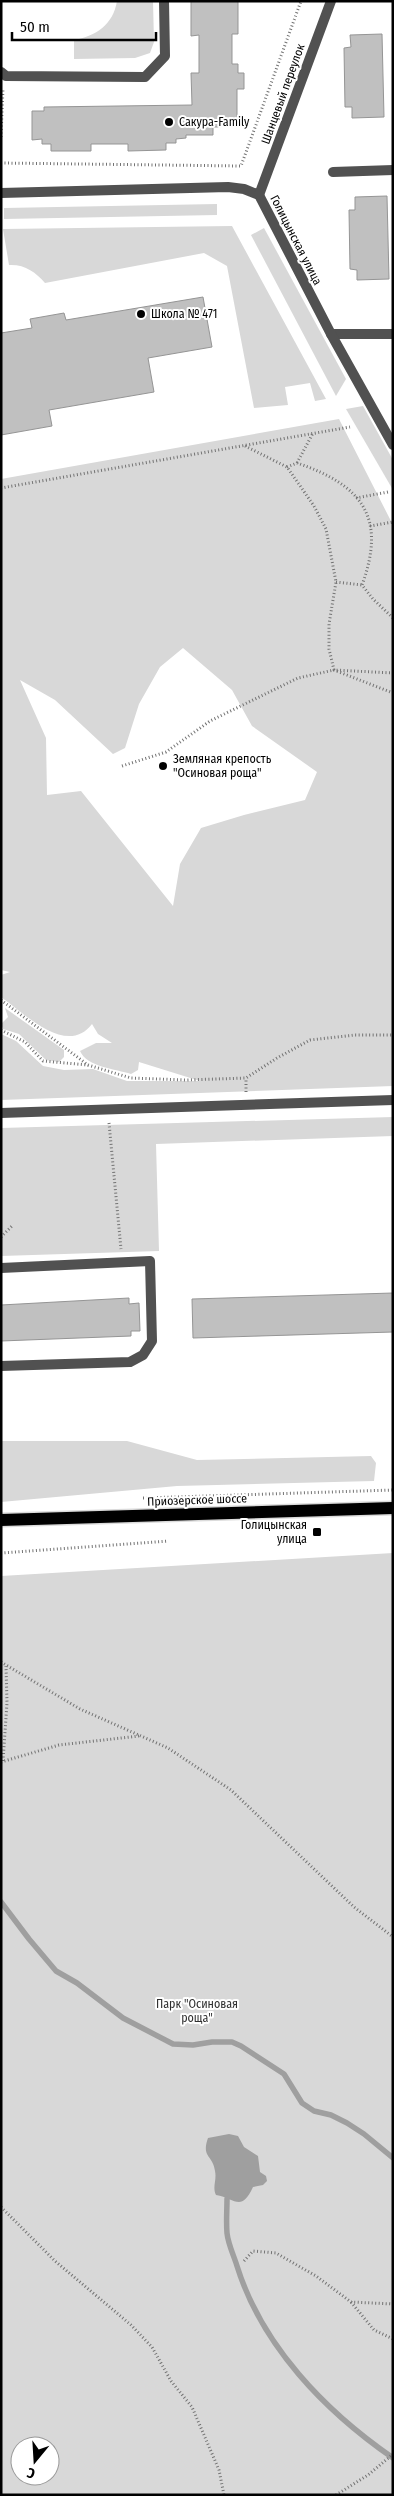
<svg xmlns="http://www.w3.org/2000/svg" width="394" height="2496" font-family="'Fira Sans Condensed',sans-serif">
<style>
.green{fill:#d8d8d8;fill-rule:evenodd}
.water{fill:#9f9f9f}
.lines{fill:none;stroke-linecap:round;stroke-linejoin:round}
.stream{stroke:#9f9f9f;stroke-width:5.5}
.building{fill:#c0c0c0;stroke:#959595}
.primary-casing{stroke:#dbdbdb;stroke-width:15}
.path{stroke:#737373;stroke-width:3;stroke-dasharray:1 2.5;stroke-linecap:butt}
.service{stroke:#515151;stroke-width:10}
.minor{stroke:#515151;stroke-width:10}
.primary{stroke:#000;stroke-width:12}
.poi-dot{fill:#000;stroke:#fff;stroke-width:2}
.labels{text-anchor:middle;stroke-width:4;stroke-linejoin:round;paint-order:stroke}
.street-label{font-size:12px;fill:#000;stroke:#fff}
.poi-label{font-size:12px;fill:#000;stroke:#fff;text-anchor:start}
.park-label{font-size:12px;fill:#2f2f2f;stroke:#fff}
</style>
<rect width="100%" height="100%" fill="#fff"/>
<g class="green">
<path d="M 117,1 L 153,1 L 154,42 L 150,53 L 135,58 L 74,59 L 74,40 C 96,36 113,25 117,1 Z"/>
<path d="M 217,204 L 217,215 L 4,219 L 4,208 Z"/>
<path d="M 232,226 L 326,399 L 315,401 L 310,383 L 285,387 L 288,405 L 254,408 L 227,266 L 204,253 L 45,283 C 36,272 24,264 9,265 L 3,229 Z"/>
<path d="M 264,228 L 346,379 L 336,396 L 251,235 Z"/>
<path d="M 363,406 L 393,460 L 393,490 L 346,409 Z"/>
<path d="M 339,419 L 393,525 L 393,1086 L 1,1100 L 1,1034 L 16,1041 L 43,1066 L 64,1070 L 93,1069 L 127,1081 L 200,1081 L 139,1062 L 138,1070 L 131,1074 C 116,1069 87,1067 80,1051 L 96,1043 L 112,1043 L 98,1034 L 92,1024 C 67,1057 25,1014 1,997 L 1,975 L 10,972 L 1,970 L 1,479 ZM 183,648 L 232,690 L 252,726 L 317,772 L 305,800 L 244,815 L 201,828 L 180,864 L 173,906 L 81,791 L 47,795 L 46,738 L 20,680 L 55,700 L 113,754 L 125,748 L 139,704 L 160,667 Z"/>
<path d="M 5,1008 L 64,1050 L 64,1057 L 59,1062 L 46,1060 L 19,1034 L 3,1029 L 1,1024 L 8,1017 Z"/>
<path d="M 393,1117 L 393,1136 L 156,1144 L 159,1251 L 1,1256 L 1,1128 Z"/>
<path d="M 1,1441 L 127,1441 L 197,1460 L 371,1456 L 376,1463 L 374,1481 L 177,1486 L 1,1502 Z"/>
<path d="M 393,1553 L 393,2495 L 1,2495 L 1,1576 ZM 20,2446 L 50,2446 L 50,2476 L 20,2476 Z"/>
</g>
<path class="water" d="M 229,2134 L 238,2136 L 244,2147 L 258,2156 L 260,2172 L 266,2176 L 267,2181 L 263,2185 L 253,2187 C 241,2213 235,2198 216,2195 C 212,2187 217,2180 215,2171 C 213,2155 201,2158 208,2138 Z"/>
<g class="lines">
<g class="stream">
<path d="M 1,1902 L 29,1939 L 56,1971 L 77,1983 L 123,2018 L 173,2044 L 193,2045 L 212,2042 L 232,2042 L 241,2046 L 284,2074 L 302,2103 L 314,2111 L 331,2115 L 347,2123 L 364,2134 L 393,2158"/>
<path d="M 227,2199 C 227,2210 226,2222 227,2233 C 228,2244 234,2256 237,2266 C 262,2346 325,2411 393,2458"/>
</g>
</g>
<g class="building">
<path d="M 191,1 L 238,1 L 238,34 L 232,34 L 232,64 L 238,64 L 238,73 L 244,73 L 244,89 L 237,89 L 237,119 L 221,119 L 221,127 L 213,127 L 213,135 L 186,135 L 186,138 L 176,139 L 176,143 L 166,143 L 166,150 L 128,151 L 128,144 L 91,144 L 91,151 L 51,151 L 51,144 L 42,144 L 42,139 L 32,140 L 32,111 L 44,111 L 44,107 L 192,105 L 191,73 L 199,73 L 199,35 L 191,36 Z"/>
<path d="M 382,34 L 384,117 L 352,118 L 352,107 L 345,107 L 344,48 L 351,47 L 350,35 Z"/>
<path d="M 387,196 L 389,279 L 357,280 L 357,270 L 350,269 L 349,210 L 355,210 L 355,197 Z"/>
<path d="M 203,297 L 212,347 L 148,358 L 154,392 L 49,410 L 52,426 L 1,435 L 1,333 L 32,328 L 30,319 L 64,313 L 66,320 Z"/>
<path d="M 393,1293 L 393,1332 L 193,1338 L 192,1299 Z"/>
<path d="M 129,1298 L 129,1304 L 139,1303 L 140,1331 L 131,1331 L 131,1336 L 1,1341 L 1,1305 Z"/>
</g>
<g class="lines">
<defs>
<path id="primary" d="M 1,1520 L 393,1508"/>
</defs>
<use href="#primary" class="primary-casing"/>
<g class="path">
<path d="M 1,137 L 3,88"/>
<path d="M 1,163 L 241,166 L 301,1"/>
<path d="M 245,446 L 287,467 L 314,506 L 326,529 L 336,582 L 329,624 L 329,649 L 334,670 L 393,673"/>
<path d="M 297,463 L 313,433"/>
<path d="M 287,467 L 297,463 C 362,485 387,517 362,585 L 373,599 L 393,618"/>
<path d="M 1,488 L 350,427"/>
<path d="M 356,498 L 388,492"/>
<path d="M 370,526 L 393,522"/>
<path d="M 336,582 L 362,585"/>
<path d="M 122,766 L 166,752 L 210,721 L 298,678 L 334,670 L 393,693"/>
<path d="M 1,1000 L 88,1065 L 131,1078 L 186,1080 L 246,1078 L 277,1058 L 310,1040 L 355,1035 L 393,1035"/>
<path d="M 1,1030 L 25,1042 L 43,1061 L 88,1065"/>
<path d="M 246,1092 L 246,1078"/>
<path d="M 109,1123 L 121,1249"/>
<path d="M 1,1237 L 12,1226"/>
<path d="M 143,1498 L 393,1490"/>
<path d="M 1,1553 L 168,1541"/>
<path d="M 1,1662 L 80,1709 L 168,1748 L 231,1790 L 354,1907 L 393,1937"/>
<path d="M 3,1761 L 7,1703 L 6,1666"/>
<path d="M 1,1762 L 59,1745 L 139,1736"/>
<path d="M 1,2207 L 55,2261 L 131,2325 L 152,2347 L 171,2381 L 192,2407 L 219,2470 L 224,2495"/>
<path d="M 244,2261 L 253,2251 L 276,2253 L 316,2276 L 351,2302 L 393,2304"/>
<path d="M 351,2302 L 374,2330 L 393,2339"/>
<path d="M 336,2495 L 368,2475 L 393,2454"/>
</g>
<g class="service">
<path d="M 1,72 L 6,76 L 145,77 L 165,56 L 164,1"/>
<path d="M 333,172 L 393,170"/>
<path d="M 331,334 L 393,334"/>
<path d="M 1,1113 L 393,1100"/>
<path d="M 1,1268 L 150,1261 L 152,1341 L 143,1355 L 130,1362 L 1,1366"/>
</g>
<g class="minor">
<path d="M 1,193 L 228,187 L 244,189 L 259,195 L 331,334 L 393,445"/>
<path d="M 259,195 L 331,1"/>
</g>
<use href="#primary" class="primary"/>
</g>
<g class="poi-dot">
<circle cx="169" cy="122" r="5"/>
<circle cx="141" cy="314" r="5"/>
<circle cx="163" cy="766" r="5"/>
<rect x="312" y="1527" width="10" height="10" rx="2.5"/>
</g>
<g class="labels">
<g class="street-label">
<text transform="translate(283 94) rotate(-70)" y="4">Шанцевый переулок</text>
<text transform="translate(296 240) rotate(63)" y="4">Голицынская улица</text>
<text transform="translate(197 1500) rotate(-2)" y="4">Приозерское шоссе</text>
</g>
<g class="poi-label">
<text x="179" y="126">Сакура-Family</text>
<text x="151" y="318">Школа № 471</text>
<text x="173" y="763">Земляная крепость<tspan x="173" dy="14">"Осиновая роща"</tspan></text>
<text x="307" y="1529" text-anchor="end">Голицынская<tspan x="307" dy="14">улица</tspan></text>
</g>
<g class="park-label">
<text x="197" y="2008">Парк "Осиновая<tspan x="197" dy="14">роща"</tspan></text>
</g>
</g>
<rect width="394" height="2496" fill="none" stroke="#000000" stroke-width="5"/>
<g transform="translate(35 2461) rotate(198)"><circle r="24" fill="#ffffff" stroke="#999999"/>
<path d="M0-4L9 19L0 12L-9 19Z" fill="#000000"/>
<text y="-8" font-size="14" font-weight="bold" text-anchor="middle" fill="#000000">С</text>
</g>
<path d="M12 32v8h144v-8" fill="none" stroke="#000000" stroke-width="2.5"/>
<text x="20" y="32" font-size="15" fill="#000000" stroke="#ffffff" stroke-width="4" paint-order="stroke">50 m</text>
</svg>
